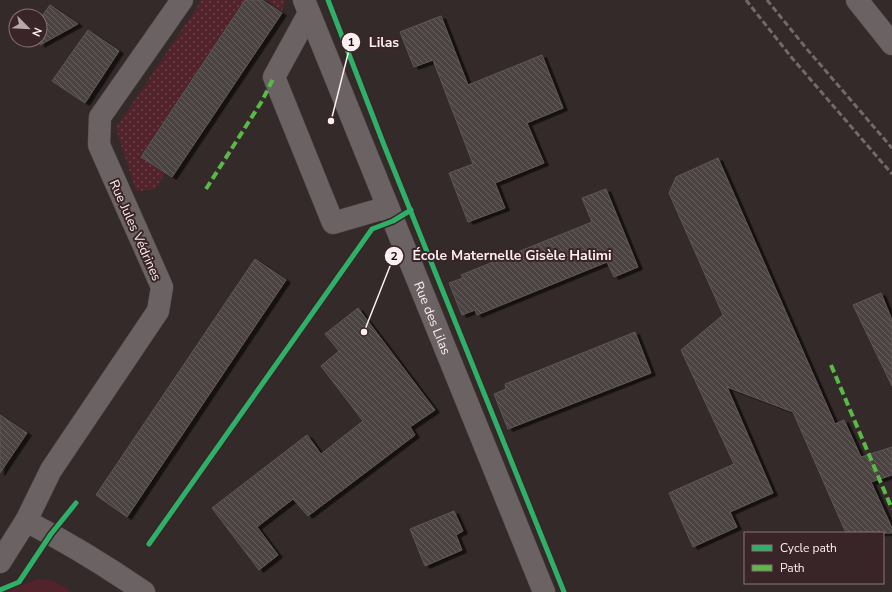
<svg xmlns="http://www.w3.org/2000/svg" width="892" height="592" font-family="'Nunito Sans',sans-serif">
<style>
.grass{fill:url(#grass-dots)}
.green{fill:#52232b}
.building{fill:url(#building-back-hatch);stroke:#5f5657;filter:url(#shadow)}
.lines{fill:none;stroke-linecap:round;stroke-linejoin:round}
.minor-casing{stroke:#514848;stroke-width:23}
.minor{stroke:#6b6263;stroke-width:22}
.rail{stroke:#71696a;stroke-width:3;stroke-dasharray:6 3;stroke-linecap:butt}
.quiet{stroke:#58b947;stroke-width:4;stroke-dasharray:8 4;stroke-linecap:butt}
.cycleway-casing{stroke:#392527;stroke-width:8}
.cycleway{stroke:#2db169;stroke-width:5}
.labels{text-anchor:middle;stroke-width:4;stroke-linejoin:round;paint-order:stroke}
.street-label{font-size:13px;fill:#fdeef0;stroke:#392527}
.leader{fill:none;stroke:#fdeef0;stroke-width:1.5}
.callout-dot{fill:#fdeef0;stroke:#392527;stroke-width:1.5}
.mark-label{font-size:12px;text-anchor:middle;font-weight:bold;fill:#111}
.callout-label{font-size:14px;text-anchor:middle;font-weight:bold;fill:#fdeef0;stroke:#392527;stroke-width:4;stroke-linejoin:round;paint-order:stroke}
</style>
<defs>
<pattern id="grass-dots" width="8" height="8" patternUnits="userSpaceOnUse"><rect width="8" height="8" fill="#52232b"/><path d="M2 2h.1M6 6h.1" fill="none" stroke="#6c434a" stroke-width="1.8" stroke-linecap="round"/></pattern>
<pattern id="building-back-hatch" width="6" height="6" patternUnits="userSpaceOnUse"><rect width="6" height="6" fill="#4c4343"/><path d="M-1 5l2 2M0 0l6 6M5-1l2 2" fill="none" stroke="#675e5e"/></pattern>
<filter id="shadow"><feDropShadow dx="4.5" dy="2.5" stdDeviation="0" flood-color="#0009"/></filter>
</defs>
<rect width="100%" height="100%" fill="#352a2a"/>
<g class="grass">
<path d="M 202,0 L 244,0 L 140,157 L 165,173 L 155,189 L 136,191 L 116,128 Z"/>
<path d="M 266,0 L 284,0 L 285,2 L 282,11 Z"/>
</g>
<path class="green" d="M 38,579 C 54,579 59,583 72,592 L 4,592 Z"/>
<g class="building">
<path d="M 245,0 L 262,0 L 282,13 L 172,177 L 141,157 Z"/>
<path d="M 50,5 L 78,24 L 40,45 L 40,19 Z"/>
<path d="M 441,16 L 468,85 L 542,55 L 563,108 L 527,123 L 544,163 L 495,183 L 505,208 L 468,222 L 449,173 L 473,164 L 433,60 L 414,67 L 400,32 Z"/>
<path d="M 88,30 L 119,51 L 85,103 L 52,81 Z"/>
<path d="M 718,158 L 835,424 L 844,420 L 861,457 L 892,447 L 892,475 L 871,482 L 892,528 L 892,533 L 846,533 L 793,412 L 727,387 L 773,493 L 730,512 L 737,527 L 693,547 L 669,493 L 734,464 L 681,350 L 723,315 L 669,193 L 676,177 Z"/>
<path d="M 606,189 L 638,267 L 614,277 L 607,262 L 477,315 L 475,310 L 462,315 L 449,283 L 463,278 L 461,275 L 592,222 L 582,198 Z"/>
<path d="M 255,259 L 286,280 L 127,517 L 96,495 Z"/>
<path d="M 881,293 L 892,320 L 892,386 L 853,305 Z"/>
<path d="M 358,308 L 435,410 L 410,427 L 415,435 L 308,516 L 293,499 L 257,527 L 278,555 L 259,570 L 212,508 L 307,435 L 321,454 L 363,421 L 321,366 L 339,351 L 325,334 Z"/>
<path d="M 635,332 L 651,373 L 508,429 L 494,394 L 506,389 L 505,384 Z"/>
<path d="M 0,415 L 27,433 L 0,473 Z"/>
<path d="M 454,511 L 463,531 L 456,535 L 462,550 L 425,566 L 410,529 Z"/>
</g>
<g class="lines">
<defs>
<g id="minor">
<path id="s1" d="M 304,0 L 544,592"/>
<path d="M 857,0 L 892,44"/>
<path d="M 309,13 L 274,77 L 333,223 L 388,207"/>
<path d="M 26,521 C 67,542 106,566 144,592"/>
<path d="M 0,562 L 26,521 L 51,470 L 158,311 L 162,287 L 99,145 L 100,117 L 182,0"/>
</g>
</defs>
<use href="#minor" class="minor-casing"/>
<use href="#minor" class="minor"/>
<g class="rail">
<path d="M 746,0 L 792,58 L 892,174"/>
<path d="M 767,0 L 806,48 L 892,148"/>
</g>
<g class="quiet">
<path d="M 206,189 L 262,101 L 274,77"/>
<path d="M 831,365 L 892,509"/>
</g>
<defs>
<g id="cycleway">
<path d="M 328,0 L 384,145 L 564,592"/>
<path d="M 149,544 L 372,229 L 393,221 L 411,210"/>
<path d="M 0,590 L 19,582 L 51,534 L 76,503"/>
</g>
</defs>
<use href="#cycleway" class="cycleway-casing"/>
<use href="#cycleway" class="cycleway"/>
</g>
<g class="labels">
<g class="street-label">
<text transform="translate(136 230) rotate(66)" y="5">Rue Jules Védrines</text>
<text dy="5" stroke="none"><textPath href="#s1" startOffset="343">Rue des Lilas</textPath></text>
</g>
</g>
<path class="leader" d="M331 121L351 42M364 332L394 256"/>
<g class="callout-dot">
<circle cx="331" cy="121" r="4"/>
<circle cx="364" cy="332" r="4"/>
<circle cx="351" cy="42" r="10"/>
<circle cx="394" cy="256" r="10"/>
</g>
<g class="mark-label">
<text x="351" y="46">1</text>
<text x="394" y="260">2</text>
</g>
<g class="callout-label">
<text x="384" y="47">Lilas</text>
<text x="512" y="260">École Maternelle Gisèle Halimi</text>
</g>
<rect x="744" y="532" width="140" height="52" fill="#392527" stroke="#877577"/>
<rect x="752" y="545" width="20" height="6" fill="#2db169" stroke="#877577"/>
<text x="780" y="552" font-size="12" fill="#fdeef0">Cycle path</text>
<rect x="752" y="565" width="20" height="6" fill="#58b947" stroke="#877577"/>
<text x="780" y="572" font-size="12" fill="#fdeef0">Path</text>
<g transform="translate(28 28) rotate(114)"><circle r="19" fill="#392527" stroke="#877577"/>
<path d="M0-3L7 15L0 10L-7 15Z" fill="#b7a9ab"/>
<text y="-6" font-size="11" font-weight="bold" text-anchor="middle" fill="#fdeef0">N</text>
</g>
</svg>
